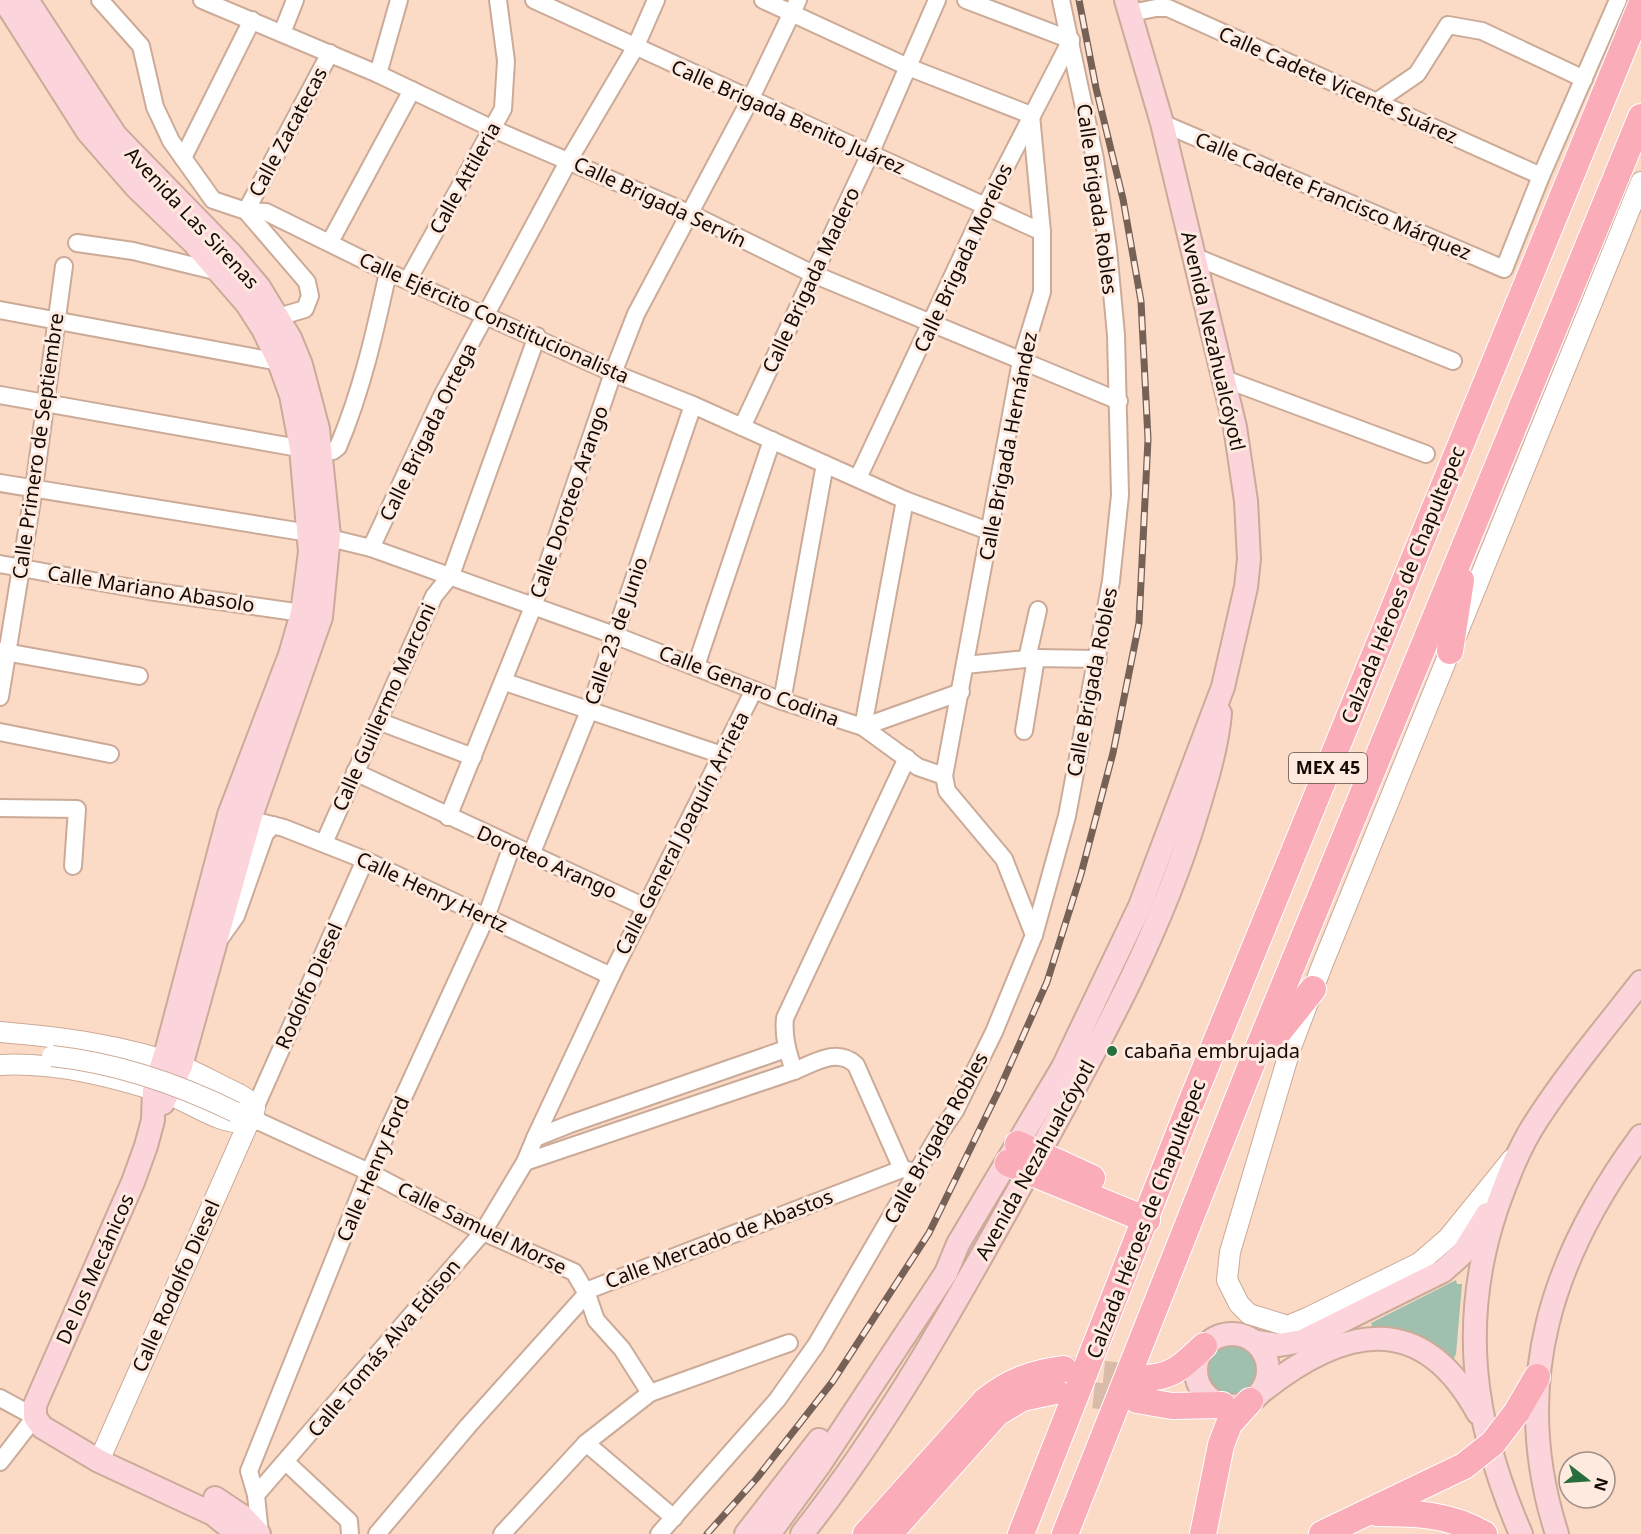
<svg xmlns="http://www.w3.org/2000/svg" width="1641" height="1534" font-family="'Noto Sans',sans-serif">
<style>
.green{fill:#9fc0ae}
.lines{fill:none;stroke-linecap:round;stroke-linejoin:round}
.primary-tunnel{stroke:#d8bba9;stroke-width:26;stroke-dasharray:26 13;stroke-linecap:butt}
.minor-casing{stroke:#cbab98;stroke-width:20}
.tertiary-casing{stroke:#cbab98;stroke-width:22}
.secondary-casing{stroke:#cbab98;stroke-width:26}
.primary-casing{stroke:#fff;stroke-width:28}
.minor{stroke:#fff;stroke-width:16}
.tertiary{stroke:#fff;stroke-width:20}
.secondary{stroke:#fcd5dc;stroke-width:22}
.primary{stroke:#faacb8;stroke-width:26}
.rail-casing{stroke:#756156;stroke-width:7}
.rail{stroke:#feeade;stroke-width:4.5;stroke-dasharray:14;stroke-linecap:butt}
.tertiary-bridge-casing{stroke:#cbab98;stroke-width:22;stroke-linecap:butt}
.primary-bridge-casing{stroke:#fff;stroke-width:28;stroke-linecap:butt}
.tertiary-bridge{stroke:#fff;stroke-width:20}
.primary-bridge{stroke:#faacb8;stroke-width:26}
.poi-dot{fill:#256f3d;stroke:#feeade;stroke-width:2}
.labels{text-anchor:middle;stroke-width:6;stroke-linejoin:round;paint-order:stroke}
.shield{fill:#feeade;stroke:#5a4d46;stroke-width:1.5}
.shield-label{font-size:18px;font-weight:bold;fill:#140a05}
.street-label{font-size:20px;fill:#140a05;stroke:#feeade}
.poi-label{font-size:20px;fill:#140a05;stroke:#feeade;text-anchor:start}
</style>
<rect width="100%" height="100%" fill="#fbdac6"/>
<g class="green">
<path d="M 1456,1280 L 1457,1284 L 1462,1284 L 1456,1354 L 1452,1362 L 1373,1329 L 1371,1323 Z"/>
<circle cx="1231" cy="1370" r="26"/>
</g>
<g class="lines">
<g class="primary-tunnel">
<path d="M 1065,1370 L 1142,1378"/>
<path d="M 1055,1391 L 1137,1400"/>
</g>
<defs>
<g id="minor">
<path d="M 100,0 L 141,46 L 155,107 L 171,141 L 213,200 L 246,211 L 266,212 L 388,272 L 613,373 L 693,405 L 905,500 L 991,532"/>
<path d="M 202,0 L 378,74 L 493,129 L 691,214 L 813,274 L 1119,401"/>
<path d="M 534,0 L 1042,232"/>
<path d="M 763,0 L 908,67 L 1031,115 L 1042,232 L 1042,292 L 1021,361 L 944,776"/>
<path d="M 966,0 L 1071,40"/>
<path d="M 1131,13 L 1156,8 L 1168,8 L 1541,176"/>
<path d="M 282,33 L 295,0"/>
<path d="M 378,74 L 399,0"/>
<path d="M 1376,102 L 1417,74 L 1448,25 L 1482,31 L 1584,79"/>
<path d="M 1162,123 L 1504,269 L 1541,176 L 1618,0"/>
<path d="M 183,158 L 252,20"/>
<path d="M 330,242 L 412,90"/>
<path d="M 77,243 L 133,251 L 219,272"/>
<path d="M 1193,256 L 1453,361"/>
<path d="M 408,280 L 503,109 L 506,61 L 498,0"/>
<path d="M 0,310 L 279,362"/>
<path d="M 278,317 L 305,309 L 310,296 L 307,282 L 246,211 L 330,53"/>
<path d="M 1222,378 L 1426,454"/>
<path d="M 0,395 L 321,452 L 333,451 L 338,447 C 362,390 375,332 388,272"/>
<path d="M 742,427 L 870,154 L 937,0"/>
<path d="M 858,478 L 986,205 L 1071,40"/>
<path d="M 0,483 L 309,533 L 371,548 L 614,635 L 782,701 L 863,727 L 918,767 L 944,776 L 947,791 L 1004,859 L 1034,935"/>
<path d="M 371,548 L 442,396 L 569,160 L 635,48 L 656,0"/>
<path d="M 0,564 L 149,591 L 302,613"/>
<path d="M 0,651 L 139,676"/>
<path d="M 1027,659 L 1038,610"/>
<path d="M 965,665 L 1036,658 L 1098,659"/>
<path d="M 696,666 L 772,440"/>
<path d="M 505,682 L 722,755"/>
<path d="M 0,697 L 34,488 L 64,266"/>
<path d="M 782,701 L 825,464"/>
<path d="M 378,721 L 473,757"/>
<path d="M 863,727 L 905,500"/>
<path d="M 863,727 L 961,692"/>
<path d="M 1024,731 L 1036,658"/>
<path d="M 0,732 L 110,754"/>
<path d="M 355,772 L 645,907"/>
<path d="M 0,808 L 77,809 L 73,866"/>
<path d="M 240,817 L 284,828 L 365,860 L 611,976"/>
<path d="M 448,817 L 533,607 L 613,373 L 636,314 L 750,100 L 798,0"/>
<path d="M 324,843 L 434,596 L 451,575 L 537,336"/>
<path d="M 531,855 L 589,711 L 693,405"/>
<path d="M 221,937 L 236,916 L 265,834 L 273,825"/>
<path d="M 255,1108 L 365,860"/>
<path d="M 248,1122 L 260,1122 L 369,1172 L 483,1232 L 574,1272 L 587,1294 L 596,1320 L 622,1349 L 650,1393"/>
<path d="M 535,1138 L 611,976 L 754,690"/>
<path d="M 525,1162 L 794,1071"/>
<path d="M 902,1169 L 856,1065 C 837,1047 814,1063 794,1071 C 788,1053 783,1037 785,1018 L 907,758"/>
<path d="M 0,1398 L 35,1417 L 0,1462"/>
<path d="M 586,1443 L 674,1518"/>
<path d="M 287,1463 L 349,1521 L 350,1534"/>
<path d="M 256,1495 L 249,1471 L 369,1172 L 486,917 L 512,846"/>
<path d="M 260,1534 L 256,1495 L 483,1232 L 525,1162 L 535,1138 L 570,1124 L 786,1049"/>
<path d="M 377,1534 L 468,1426 L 591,1289 L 902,1169 L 917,1172"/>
<path d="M 502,1534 L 586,1443 L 650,1393 L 789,1343"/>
<path d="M 659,1534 L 777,1400 L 816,1345 L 939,1134 L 955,1111 L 994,1032 L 1034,935 L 1067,816 L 1111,581 L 1120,495 L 1116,335 L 1108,249 L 1095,159 L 1061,0"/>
</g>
<g id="tertiary">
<path d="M 0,1032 C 60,1037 124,1045 181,1066 C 201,1074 219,1085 239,1094 L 247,1099 L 254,1112"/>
<path d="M 0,1065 C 57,1062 113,1077 167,1094 C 193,1103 220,1126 248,1122"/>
<path d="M 1512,1159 L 1448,1238 L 1419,1263 L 1307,1318 L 1288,1326 L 1249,1314 L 1239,1304 L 1227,1280 L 1230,1252 L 1290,1050 L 1323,963 L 1641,182"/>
<path d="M 99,1461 L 255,1108"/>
</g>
<g id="secondary">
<path d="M 4,0 L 88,132 L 136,187 L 194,243 L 247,304 L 263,329 L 279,362 L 291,395 L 301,448 L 310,552 L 302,613 L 290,655 L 229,815 L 168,1045 L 154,1090 L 153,1120 L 146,1146 L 133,1182 L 35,1405 L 35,1417 L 42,1427 L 99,1461 L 213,1514 L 238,1534"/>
<path d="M 27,0 L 116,136 L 232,255 L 259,287 L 290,338 L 301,365 L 318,429 L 329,536 L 321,617 L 250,819 L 181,1066 L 163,1103"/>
<circle cx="1232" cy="1370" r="36"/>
<path d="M 1257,1342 L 1279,1345 L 1302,1341 L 1443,1271 L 1462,1254 L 1487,1214"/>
<path d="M 1261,1392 C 1342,1327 1421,1308 1478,1413"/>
<path d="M 215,1498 L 242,1516 L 259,1534"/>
<path d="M 746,1534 L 819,1440"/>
<path d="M 769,1534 L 820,1464 L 946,1273 L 958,1244 L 1063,1067 L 1140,906 L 1223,687 L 1246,587 L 1249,559 L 1246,501 L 1235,427 L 1162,123 L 1126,0"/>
<path d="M 802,1534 C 898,1412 970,1277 1045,1142 C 1104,1035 1162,930 1197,812 C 1207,779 1217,747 1220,713"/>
<path d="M 1521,1534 C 1473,1424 1458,1322 1497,1207 C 1508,1177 1519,1147 1537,1120 C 1568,1072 1606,1027 1641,982"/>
<path d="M 1557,1534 C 1509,1385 1551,1258 1641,1136"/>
</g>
<g id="primary">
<path d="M 1450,651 L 1461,580"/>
<path d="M 1269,1044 L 1313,989"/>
<path d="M 1018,1144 L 1092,1178"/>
<path d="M 1008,1163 L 1147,1220"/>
<path d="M 1142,1378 C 1173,1378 1182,1366 1204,1346"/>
<path d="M 1137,1400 L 1172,1406 L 1222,1405"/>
<path d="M 1516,1413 L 1537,1377"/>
<path d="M 1377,1513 C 1416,1513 1449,1514 1484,1534"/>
<path d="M 866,1534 L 985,1401 C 1009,1381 1033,1373 1064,1369"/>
<path d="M 889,1534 L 997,1413 L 1022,1398 L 1055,1391"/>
<path d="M 1021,1534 L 1190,1105 L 1641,5"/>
<path d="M 1065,1534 L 1250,1068 L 1641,117"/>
<path d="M 1203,1534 L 1221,1445 L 1229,1424 L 1250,1401"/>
<path d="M 1322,1534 L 1464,1466"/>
</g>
</defs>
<use href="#minor" class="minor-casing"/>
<use href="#tertiary" class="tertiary-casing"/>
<use href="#secondary" class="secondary-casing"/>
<use href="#primary" class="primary-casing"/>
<use href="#minor" class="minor"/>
<use href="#tertiary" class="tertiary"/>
<use href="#secondary" class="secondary"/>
<use href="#primary" class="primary"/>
<defs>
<path id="rail" d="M 707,1534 L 757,1478 L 833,1381 L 929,1233 L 999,1090 L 1047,982 L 1081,874 L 1113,753 L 1139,623 L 1148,439 L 1141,301 L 1123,199 L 1096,88 L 1079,0"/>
</defs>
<use href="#rail" class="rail-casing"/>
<use href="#rail" class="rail"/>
<defs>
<path id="tertiary-bridge" d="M 52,1056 C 117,1063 176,1083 235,1112"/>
<path id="primary-bridge" d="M 1464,1466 L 1493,1443 L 1516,1413"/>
</defs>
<use href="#tertiary-bridge" class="tertiary-bridge-casing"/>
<use href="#primary-bridge" class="primary-bridge-casing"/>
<use href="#tertiary-bridge" class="tertiary-bridge"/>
<use href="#primary-bridge" class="primary-bridge"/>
</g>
<circle class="poi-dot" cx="1112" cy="1051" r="6"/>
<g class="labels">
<rect class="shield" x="1289" y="753" width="78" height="30" rx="4.5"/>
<g class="shield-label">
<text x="1328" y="774">MEX 45</text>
</g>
<g class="street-label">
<text transform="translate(1338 85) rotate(24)" y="7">Calle Cadete Vicente Suárez</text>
<text transform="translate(788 117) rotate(24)" y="7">Calle Brigada Benito Juárez</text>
<text transform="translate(288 132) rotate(-62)" y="7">Calle Zacatecas</text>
<text transform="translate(465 178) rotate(-61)" y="7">Calle Attileria</text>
<text transform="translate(1333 196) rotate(23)" y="7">Calle Cadete Francisco Márquez</text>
<text transform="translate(1097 199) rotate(82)" y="7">Calle Brigada Robles</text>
<text transform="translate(660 202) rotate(25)" y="7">Calle Brigada Servín</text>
<text transform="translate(192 218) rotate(47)" y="7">Avenida Las Sirenas</text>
<text transform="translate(963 258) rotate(-65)" y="7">Calle Brigada Morelos</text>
<text transform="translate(811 280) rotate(-65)" y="7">Calle Brigada Madero</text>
<text transform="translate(494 318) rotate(24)" y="7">Calle Ejército Constitucionalista</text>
<text transform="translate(1213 341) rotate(77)" y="7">Avenida Nezahualcóyotl</text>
<text transform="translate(428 432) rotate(-64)" y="7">Calle Brigada Ortega</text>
<text transform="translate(38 446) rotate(-82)" y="7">Calle Primero de Septiembre</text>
<text transform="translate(1008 446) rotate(-79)" y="7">Calle Brigada Hernández</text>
<text transform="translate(569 502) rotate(-71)" y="7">Calle Doroteo Arango</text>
<text transform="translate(1403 585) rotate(-68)" y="7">Calzada Héroes de Chapultepec</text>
<text transform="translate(151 589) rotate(9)" y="7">Calle Mariano Abasolo</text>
<text transform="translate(616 631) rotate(-71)" y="7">Calle 23 de Junio</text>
<text transform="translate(1092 682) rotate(-79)" y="7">Calle Brigada Robles</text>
<text transform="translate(749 686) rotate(21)" y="7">Calle Genaro Codina</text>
<text transform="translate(384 707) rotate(-66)" y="7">Calle Guillermo Marconi</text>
<text transform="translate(682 833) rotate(-63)" y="7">Calle General Joaquín Arrieta</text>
<text transform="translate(547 862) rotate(24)" y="7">Doroteo Arango</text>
<text transform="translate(432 892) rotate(25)" y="7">Calle Henry Hertz</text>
<text transform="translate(309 986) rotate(-66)" y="7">Rodolfo Diesel</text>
<text transform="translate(936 1138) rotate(-61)" y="7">Calle Brigada Robles</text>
<text transform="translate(1035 1160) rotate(-61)" y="7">Avenida Nezahualcóyotl</text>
<text transform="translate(373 1169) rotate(-67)" y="7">Calle Henry Ford</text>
<text transform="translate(1146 1219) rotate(-69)" y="7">Calzada Héroes de Chapultepec</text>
<text transform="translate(482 1228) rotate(26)" y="7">Calle Samuel Morse</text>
<text transform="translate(719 1239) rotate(-21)" y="7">Calle Mercado de Abastos</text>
<text transform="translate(95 1269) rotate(-66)" y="7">De los Mecánicos</text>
<text transform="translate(176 1286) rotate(-66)" y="7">Calle Rodolfo Diesel</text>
<text transform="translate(384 1348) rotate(-50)" y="7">Calle Tomás Alva Edison</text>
</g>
<g class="poi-label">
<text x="1124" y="1058">cabaña embrujada</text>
</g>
</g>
<g transform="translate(1587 1480) rotate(107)"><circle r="28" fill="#feeade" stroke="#a09087" stroke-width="1.5"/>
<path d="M0-4.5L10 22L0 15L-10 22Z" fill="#256f3d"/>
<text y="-9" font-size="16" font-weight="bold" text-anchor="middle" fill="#140a05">N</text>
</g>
</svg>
